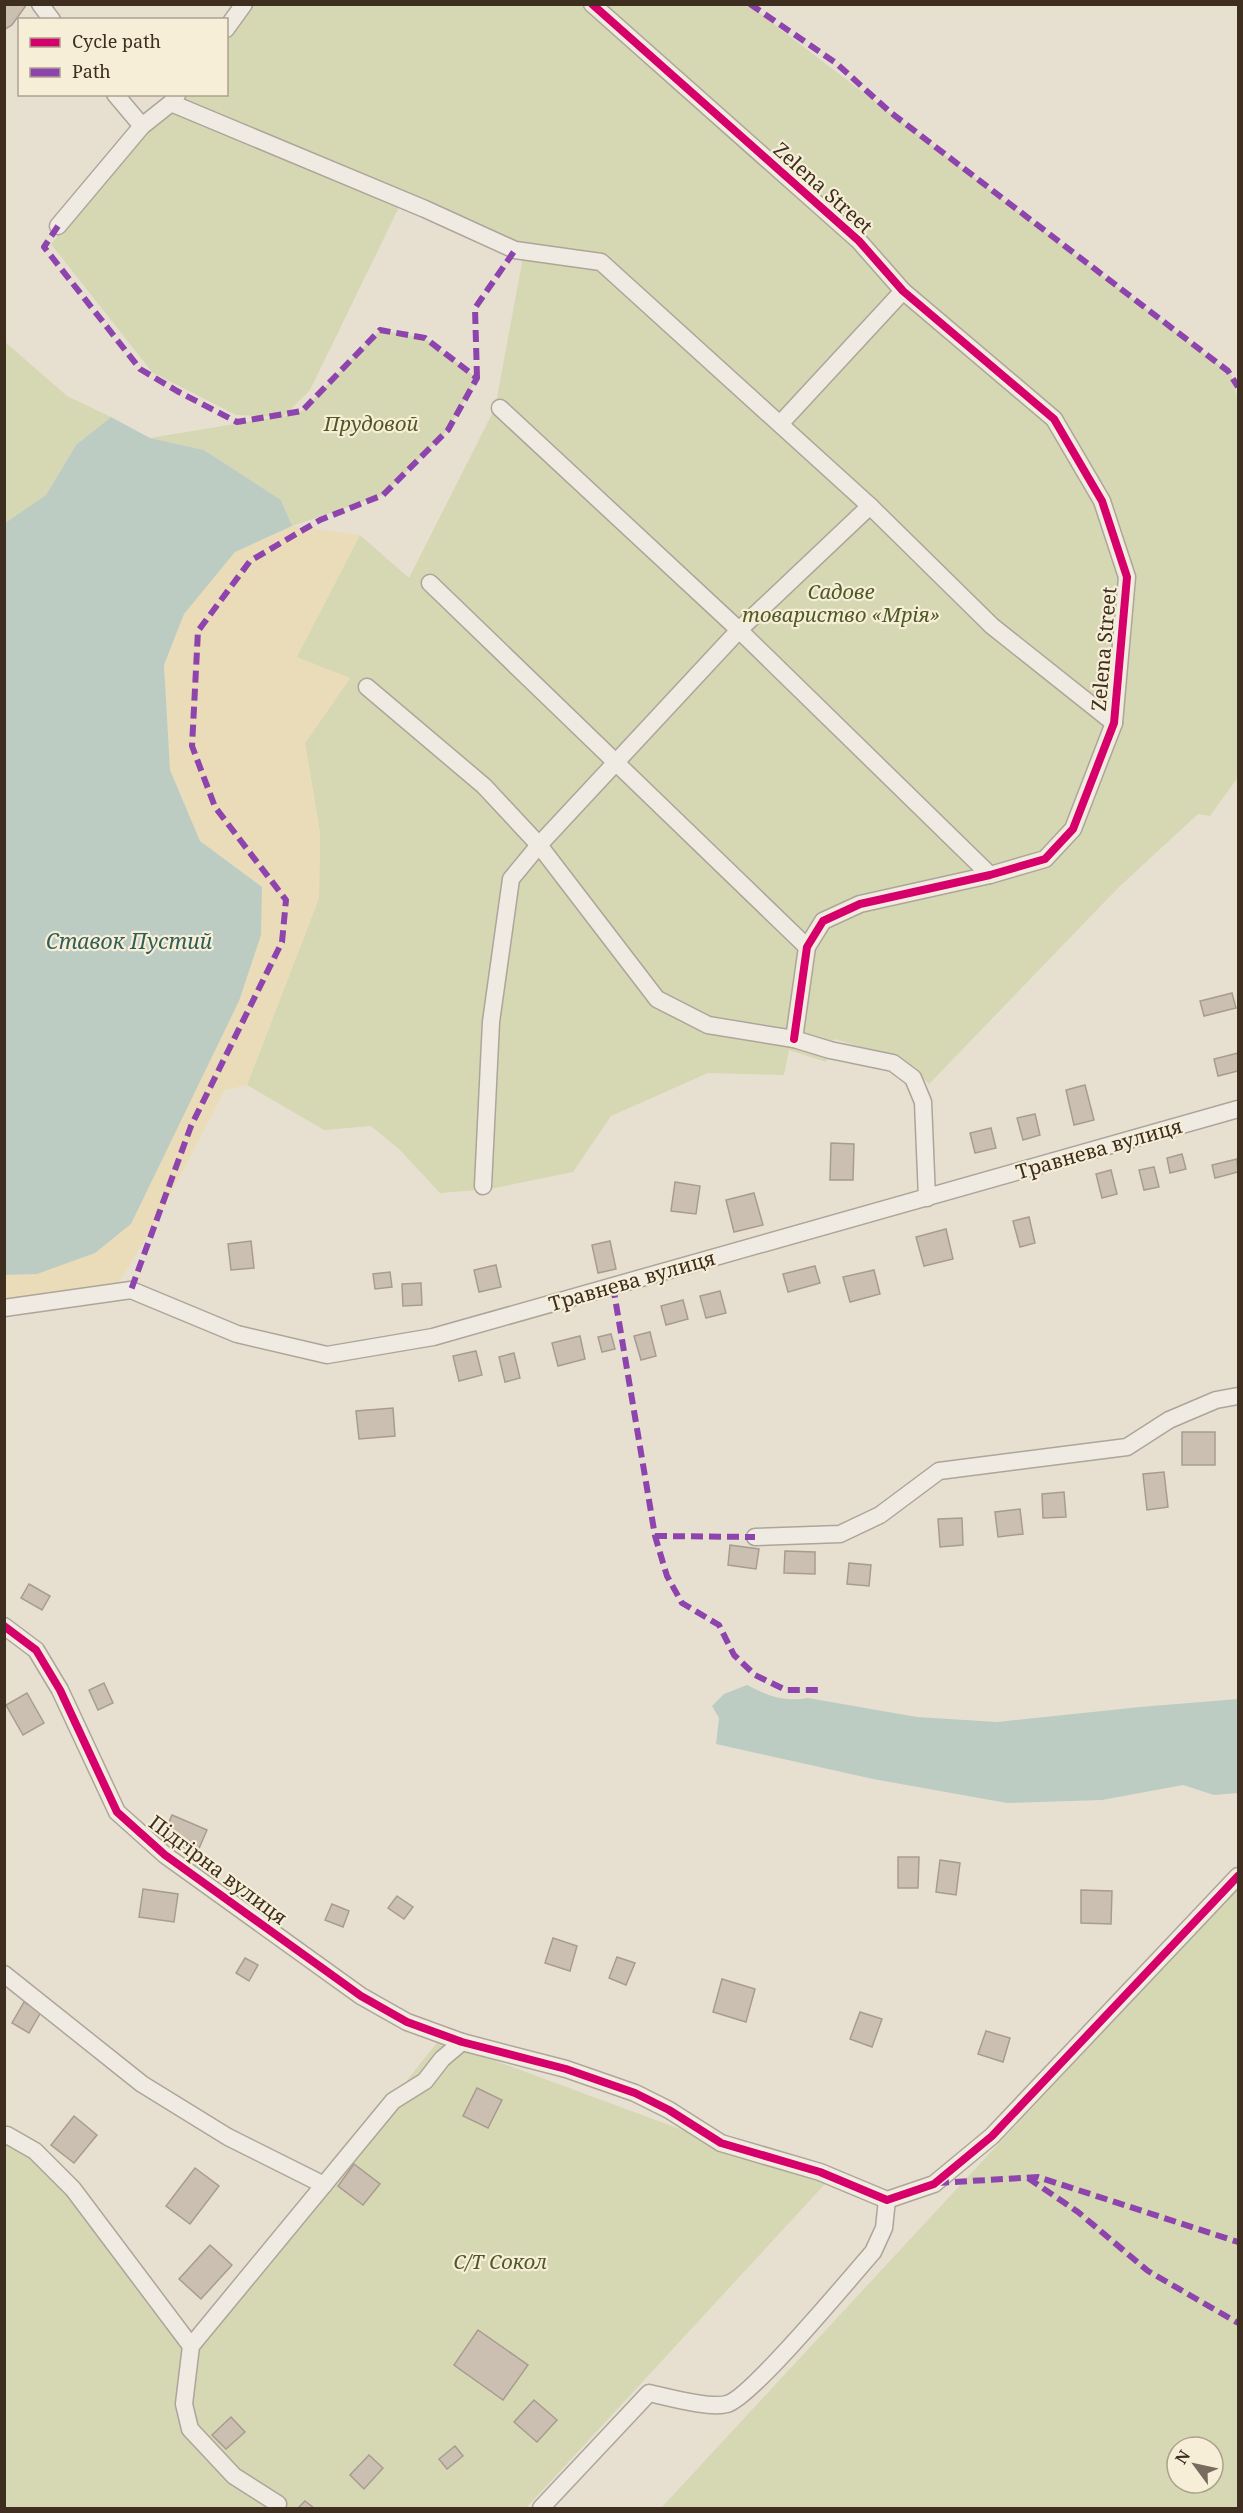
<svg xmlns="http://www.w3.org/2000/svg" width="1243" height="2513" font-family="'Noto Serif',serif">
<style>
.green{fill:#d6d7b3;fill-rule:evenodd}
.sand{fill:#eadcb9}
.water{fill:#bcccc2}
.building{fill:#cbbfb2;stroke:#a89c90;stroke-width:1.5}
.lines{fill:none;stroke-linecap:round;stroke-linejoin:round}
.street-casing{stroke:#ada599;stroke-width:19}
.street{stroke:#efebe3;stroke-width:16}
.quiet{stroke:#8e44ad;stroke-width:6;stroke-dasharray:12 6;stroke-linecap:butt}
.cycleway-casing{stroke:#f7eed8;stroke-width:11}
.cycleway{stroke:#d6006c;stroke-width:8}
.labels{text-anchor:middle;stroke-width:4.5;stroke-linejoin:round;paint-order:stroke}
.street-label{font-size:20px;fill:#3d2e20;stroke:#f7eed8}
.park-label{font-size:20px;font-style:italic;fill:#4d5a26;stroke:#f7eed8}
.water-label{font-size:21px;font-style:italic;fill:#2f5d5a;stroke:#f7eed8}
</style>
<rect width="100%" height="100%" fill="#e7e0d1"/>
<g class="green">
<path d="M 252,5 L 749,5 L 1231,374 L 1238,401 L 1238,774 L 1236,780 L 1210,816 L 1198,814 L 1118,888 L 929,1084 L 903,1059 L 834,1039 L 826,1062 L 789,1050 L 784,1075 L 708,1073 L 611,1116 L 573,1172 L 490,1189 L 440,1193 L 400,1150 L 371,1126 L 324,1130 L 247,1085 L 319,898 L 320,833 L 305,743 L 350,678 L 296,658 L 360,535 L 409,578 L 495,408 L 524,252 L 401,203 L 310,390 L 283,417 L 302,411 L 380,330 L 425,338 L 477,378 L 448,430 L 383,495 L 292,526 L 281,500 L 204,450 L 150,438 L 278,417 L 236,415 L 152,372 L 51,244 L 177,95 L 226,94 L 227,35 Z"/>
<path d="M 5,342 L 67,396 L 111,417 L 76,445 L 46,495 L 5,523 Z"/>
<path d="M 1238,1888 L 1238,2508 L 661,2508 L 989,2154 ZM 1177,2447 L 1213,2447 L 1213,2483 L 1177,2483 Z"/>
<path d="M 439,2040 L 826,2183 L 526,2508 L 5,2508 L 4,2128 L 47,2159 L 197,2345 Z"/>
</g>
<path class="sand" d="M 292,526 L 360,535 L 297,657 L 350,678 L 305,743 L 320,833 L 319,898 L 247,1085 L 225,1090 L 155,1224 L 116,1287 L 5,1307 L 4,1275 L 37,1274 L 262,887 L 200,841 L 170,770 L 164,665 L 184,614 L 235,552 Z"/>
<g class="water">
<path d="M 111,417 L 150,438 L 204,450 L 281,500 L 292,526 L 235,552 L 184,614 L 164,665 L 170,770 L 200,841 L 262,887 L 261,935 L 239,1001 L 131,1224 L 95,1253 L 37,1274 L 5,1275 L 5,523 L 46,495 L 76,445 Z"/>
<path d="M 747,1685 C 768,1696 784,1702 808,1698 L 917,1717 L 997,1722 L 1140,1707 L 1238,1699 L 1238,1793 L 1214,1795 L 1183,1785 L 1102,1800 L 1007,1803 L 873,1779 L 716,1744 L 719,1718 L 712,1706 L 724,1694 Z"/>
</g>
<g class="building">
<path d="M 4,4 L 27,4 L 12,25 L 4,30 Z"/>
<path d="M 1232,993 L 1236,1008 L 1204,1016 L 1200,1001 Z"/>
<path d="M 1238,1053 L 1238,1071 L 1218,1076 L 1214,1059 Z"/>
<path d="M 1085,1085 L 1094,1120 L 1074,1125 L 1066,1090 Z"/>
<path d="M 1035,1114 L 1040,1135 L 1023,1140 L 1017,1118 Z"/>
<path d="M 991,1128 L 996,1148 L 975,1153 L 970,1133 Z"/>
<path d="M 831,1143 L 854,1144 L 853,1180 L 830,1180 Z"/>
<path d="M 1182,1154 L 1186,1169 L 1170,1173 L 1167,1158 Z"/>
<path d="M 1237,1159 L 1238,1172 L 1215,1178 L 1212,1165 Z"/>
<path d="M 1154,1167 L 1159,1187 L 1144,1190 L 1139,1170 Z"/>
<path d="M 1111,1170 L 1117,1194 L 1102,1198 L 1096,1174 Z"/>
<path d="M 675,1182 L 700,1186 L 696,1214 L 671,1211 Z"/>
<path d="M 754,1193 L 763,1225 L 734,1232 L 726,1200 Z"/>
<path d="M 1029,1217 L 1035,1243 L 1020,1247 L 1013,1221 Z"/>
<path d="M 946,1229 L 953,1259 L 924,1266 L 916,1237 Z"/>
<path d="M 251,1241 L 254,1268 L 231,1270 L 228,1244 Z"/>
<path d="M 610,1241 L 616,1269 L 598,1273 L 592,1245 Z"/>
<path d="M 496,1265 L 501,1287 L 479,1292 L 474,1270 Z"/>
<path d="M 815,1266 L 820,1283 L 788,1292 L 783,1274 Z"/>
<path d="M 874,1270 L 880,1294 L 850,1302 L 843,1277 Z"/>
<path d="M 390,1272 L 392,1287 L 375,1289 L 373,1274 Z"/>
<path d="M 421,1283 L 422,1305 L 403,1306 L 402,1284 Z"/>
<path d="M 720,1291 L 726,1313 L 706,1318 L 700,1296 Z"/>
<path d="M 683,1300 L 688,1319 L 666,1325 L 661,1306 Z"/>
<path d="M 650,1332 L 656,1356 L 641,1360 L 634,1336 Z"/>
<path d="M 611,1334 L 615,1349 L 602,1352 L 598,1337 Z"/>
<path d="M 580,1336 L 585,1359 L 558,1366 L 552,1343 Z"/>
<path d="M 476,1351 L 482,1375 L 459,1381 L 453,1356 Z"/>
<path d="M 514,1353 L 520,1378 L 505,1382 L 499,1357 Z"/>
<path d="M 393,1408 L 395,1436 L 359,1439 L 356,1411 Z"/>
<rect x="1182" y="1432" width="33" height="33"/>
<path d="M 1164,1472 L 1168,1507 L 1147,1510 L 1143,1474 Z"/>
<path d="M 1064,1492 L 1066,1517 L 1043,1518 L 1042,1494 Z"/>
<path d="M 1020,1509 L 1023,1534 L 998,1537 L 995,1512 Z"/>
<path d="M 962,1518 L 963,1545 L 940,1547 L 938,1519 Z"/>
<path d="M 730,1545 L 759,1549 L 756,1569 L 728,1565 Z"/>
<path d="M 785,1551 L 815,1552 L 815,1574 L 784,1573 Z"/>
<path d="M 849,1563 L 871,1565 L 869,1586 L 847,1584 Z"/>
<path d="M 29,1584 L 50,1596 L 42,1610 L 21,1598 Z"/>
<path d="M 104,1683 L 113,1703 L 98,1710 L 89,1690 Z"/>
<path d="M 27,1693 L 44,1723 L 23,1735 L 6,1705 Z"/>
<path d="M 172,1815 L 207,1830 L 197,1853 L 162,1838 Z"/>
<path d="M 898,1857 L 919,1857 L 918,1888 L 898,1888 Z"/>
<path d="M 940,1860 L 960,1863 L 956,1895 L 936,1892 Z"/>
<path d="M 143,1889 L 178,1894 L 174,1922 L 139,1917 Z"/>
<path d="M 1081,1890 L 1112,1891 L 1111,1924 L 1081,1923 Z"/>
<path d="M 397,1896 L 413,1907 L 404,1919 L 388,1908 Z"/>
<path d="M 332,1904 L 349,1911 L 343,1927 L 325,1920 Z"/>
<path d="M 553,1938 L 577,1946 L 570,1971 L 545,1963 Z"/>
<path d="M 617,1957 L 635,1963 L 626,1985 L 609,1978 Z"/>
<path d="M 245,1958 L 258,1965 L 249,1981 L 236,1973 Z"/>
<path d="M 722,1979 L 755,1989 L 746,2022 L 713,2012 Z"/>
<path d="M 24,2002 L 41,2012 L 29,2033 L 12,2023 Z"/>
<path d="M 860,2012 L 882,2019 L 872,2047 L 850,2039 Z"/>
<path d="M 986,2031 L 1010,2038 L 1003,2062 L 978,2054 Z"/>
<path d="M 477,2088 L 502,2100 L 488,2128 L 463,2116 Z"/>
<path d="M 74,2116 L 97,2135 L 74,2163 L 51,2145 Z"/>
<path d="M 354,2164 L 380,2184 L 363,2205 L 338,2186 Z"/>
<path d="M 195,2168 L 219,2186 L 190,2224 L 166,2206 Z"/>
<path d="M 210,2245 L 232,2265 L 201,2299 L 179,2279 Z"/>
<path d="M 478,2330 L 528,2365 L 503,2400 L 454,2365 Z"/>
<path d="M 534,2400 L 557,2420 L 537,2442 L 514,2422 Z"/>
<path d="M 231,2417 L 245,2432 L 226,2449 L 212,2435 Z"/>
<path d="M 455,2446 L 463,2456 L 447,2469 L 439,2459 Z"/>
<path d="M 369,2455 L 383,2468 L 364,2489 L 350,2475 Z"/>
<path d="M 305,2501 L 314,2508 L 298,2508 Z"/>
</g>
<g class="lines">
<defs>
<g id="street">
<path d="M 40,4 L 52,20"/>
<path d="M 592,4 L 859,241 L 903,291 L 1054,419 L 1102,501 L 1127,577 L 1114,723 L 1073,829 L 1045,859 L 990,875 L 860,904 L 823,921 L 807,947 L 794,1039"/>
<path d="M 226,29 L 244,4"/>
<path d="M 115,94 L 142,126"/>
<path d="M 171,103 L 425,209 L 515,250 L 601,262 L 870,506 L 992,626 L 1114,723"/>
<path d="M 58,226 L 142,126 L 171,103 L 177,95"/>
<path d="M 500,408 L 739,630 L 990,875"/>
<path d="M 780,424 L 903,291"/>
<path d="M 430,583 L 807,947"/>
<path d="M 367,687 L 484,786 L 539,845 L 657,999 L 708,1025 L 794,1039 L 830,1050 L 893,1063 L 913,1078 L 923,1102 L 927,1198"/>
<path d="M 483,1186 L 491,1022 L 511,879 L 539,845 L 739,630 L 870,506"/>
<path d="M 4,1308 L 131,1290 L 237,1334 L 327,1355 L 433,1337 L 1238,1109"/>
<path d="M 755,1537 L 840,1534 L 880,1515 L 939,1471 L 1127,1447 L 1169,1420 L 1216,1400 L 1238,1396"/>
<path d="M 4,1626 L 36,1650 L 60,1690 L 117,1812 L 165,1855 L 361,1996 L 407,2022 L 462,2042 L 566,2069 L 635,2093 L 669,2110 L 721,2143 L 820,2172 L 887,2200 L 934,2184 L 992,2136 L 1238,1876"/>
<path d="M 4,1974 L 142,2084 L 228,2137 L 324,2185"/>
<path d="M 7,2135 L 35,2151 L 73,2189 L 191,2346"/>
<path d="M 278,2504 L 234,2476 L 190,2429 L 184,2404 L 191,2346 L 393,2101 L 425,2081 L 442,2059 L 462,2042"/>
<path d="M 541,2508 L 649,2393 C 668,2397 710,2409 727,2404 C 751,2398 850,2278 873,2252 L 884,2228 L 887,2200"/>
</g>
</defs>
<use href="#street" class="street-casing"/>
<use href="#street" class="street"/>
<g class="quiet">
<path d="M 750,4 L 836,63 L 890,112 L 1228,371 L 1238,387"/>
<path d="M 58,226 L 44,247 L 140,369 L 177,391 L 237,422 L 302,411 L 380,330 L 425,338 L 477,378 L 448,430 L 383,495 L 320,520 L 250,561 L 198,631 L 192,746 L 215,807 L 286,900 L 282,942 L 191,1126 L 131,1290"/>
<path d="M 477,378 L 475,308 L 515,250"/>
<path d="M 613,1286 L 655,1536 L 667,1576 L 682,1603 L 719,1625 L 734,1655 L 755,1675 L 786,1690 L 822,1690"/>
<path d="M 655,1536 L 755,1537"/>
<path d="M 1028,2178 L 1078,2212 L 1148,2271 L 1238,2323"/>
<path d="M 937,2183 L 1038,2177 L 1238,2242"/>
</g>
<defs>
<g id="cycleway">
<path d="M 592,4 L 859,241 L 903,291 L 1054,419 L 1102,501 L 1127,577 L 1114,723 L 1073,829 L 1045,859 L 990,875 L 860,904 L 823,921 L 807,947 L 794,1039"/>
<path d="M 4,1626 L 36,1650 L 60,1690 L 117,1812 L 165,1855 L 361,1996 L 407,2022 L 462,2042 L 566,2069 L 635,2093 L 669,2110 L 721,2143 L 820,2172 L 887,2200 L 934,2184 L 992,2136 L 1238,1876"/>
</g>
</defs>
<use href="#cycleway" class="cycleway-casing"/>
<use href="#cycleway" class="cycleway"/>
</g>
<g class="labels">
<g class="street-label">
<text transform="translate(823 188) rotate(42)" y="7">Zelena Street</text>
<text transform="translate(1104 649) rotate(-85)" y="7">Zelena Street</text>
<text transform="translate(1099 1149) rotate(-16)" y="7">Травнева вулиця</text>
<text transform="translate(632 1281) rotate(-16)" y="7">Травнева вулиця</text>
<text transform="translate(218 1870) rotate(37)" y="7">Підгірна вулиця</text>
</g>
<g class="park-label">
<text x="371" y="431">Прудовой</text>
<text x="841" y="599">Садове<tspan x="841" dy="23">товариство «Мрія»</tspan></text>
<text x="500" y="2269">С/Т Сокол</text>
</g>
<g class="water-label">
<text x="129" y="949">Ставок Пустий</text>
</g>
</g>
<rect width="1243" height="2513" fill="none" stroke="#3d2e20" stroke-width="12"/>
<rect x="18" y="18" width="210" height="78" fill="#f7eed8" stroke="#ada18e" stroke-width="1.5"/>
<rect x="30" y="38" width="30" height="9" fill="#d6006c" stroke="#ada18e" stroke-width="1.5"/>
<text x="72" y="48" font-size="18" fill="#3d2e20">Cycle path</text>
<rect x="30" y="68" width="30" height="9" fill="#8e44ad" stroke="#ada18e" stroke-width="1.5"/>
<text x="72" y="78" font-size="18" fill="#3d2e20">Path</text>
<g transform="translate(1195 2465) rotate(303)"><circle r="28" fill="#f7eed8" stroke="#ada18e" stroke-width="1.5"/>
<path d="M0-4.5L10 22L0 15L-10 22Z" fill="#786c5e"/>
<text y="-9" font-size="16" font-weight="bold" text-anchor="middle" fill="#3d2e20">N</text>
</g>
</svg>
